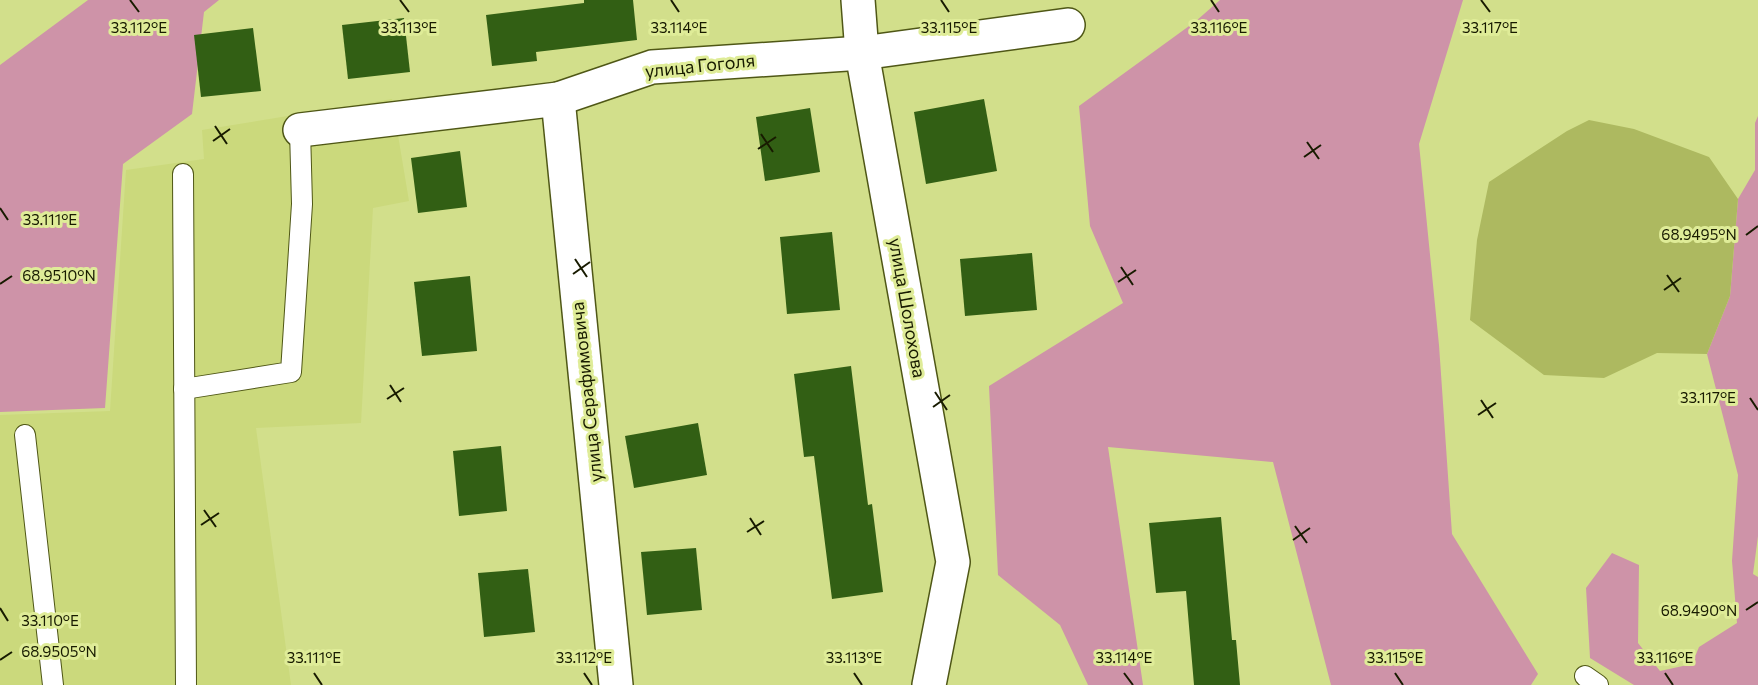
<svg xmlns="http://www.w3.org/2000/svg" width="1758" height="685" font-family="Commissioner,sans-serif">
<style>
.built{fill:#cbd97c}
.green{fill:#ce93a8}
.water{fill:#adb960}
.building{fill:#325f14}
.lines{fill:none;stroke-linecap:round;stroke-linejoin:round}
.service-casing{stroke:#4f5716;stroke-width:22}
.minor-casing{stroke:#4f5716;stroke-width:36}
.service{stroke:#fff;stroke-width:20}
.minor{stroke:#fff;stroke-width:33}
.ticks{fill:none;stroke:#181b00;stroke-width:2}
.labels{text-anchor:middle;stroke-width:6;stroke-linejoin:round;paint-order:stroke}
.street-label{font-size:18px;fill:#181b00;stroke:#dfec98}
.ticks-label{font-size:15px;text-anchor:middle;fill:#181b00;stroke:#dfec98;stroke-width:6;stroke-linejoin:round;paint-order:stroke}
</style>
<rect width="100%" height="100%" fill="#d2df8b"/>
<path class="built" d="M 392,99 L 409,201 L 373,208 L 361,423 L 256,428 L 291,685 L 0,685 L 0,415 L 110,411 L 126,170 L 204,159 L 202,130 Z"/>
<g class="green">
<path d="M 88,0 L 219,0 L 204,12 L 192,114 L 123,164 L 105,408 L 0,412 L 0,65 Z"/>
<path d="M 1220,0 L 1463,0 L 1419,144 L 1439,345 L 1452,534 L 1538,674 L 1531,685 L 1331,685 L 1273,462 L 1108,447 L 1143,685 L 1088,685 L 1060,625 L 998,575 L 989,386 L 1123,303 L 1090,226 L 1079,106 L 1196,21 Z"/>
<path d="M 1758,116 L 1758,536 L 1753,574 L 1758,577 L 1758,685 L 1634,685 L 1590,658 L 1586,588 L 1612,553 L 1639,565 L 1638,643 L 1660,671 L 1692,664 L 1699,647 L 1737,623 L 1732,561 L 1738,475 L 1707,354 L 1730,296 L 1738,199 L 1755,170 L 1755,123 Z"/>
</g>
<path class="water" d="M 1589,120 L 1634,129 L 1709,157 L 1738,199 L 1730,296 L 1707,354 L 1657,353 L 1604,378 L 1544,375 L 1470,320 L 1477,240 L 1489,182 L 1567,131 Z"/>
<g class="building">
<path d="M 584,0 L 633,0 L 637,40 L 536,52 L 537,61 L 492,66 L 486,15 L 584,3 Z"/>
<path d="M 404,18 L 410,72 L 348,79 L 342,25 Z"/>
<path d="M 253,28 L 261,91 L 201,97 L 194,35 Z"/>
<path d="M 984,99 L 997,171 L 926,184 L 914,112 Z"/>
<path d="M 810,108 L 820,172 L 765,181 L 756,117 Z"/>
<path d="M 460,151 L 467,207 L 418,213 L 411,158 Z"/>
<path d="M 832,232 L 840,310 L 787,314 L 780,237 Z"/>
<path d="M 1032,253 L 1037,310 L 965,316 L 960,259 Z"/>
<path d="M 470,276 L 477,351 L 422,356 L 414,282 Z"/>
<path d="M 851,366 L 868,505 L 872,504 L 883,592 L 832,599 L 814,456 L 804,457 L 794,374 Z"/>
<path d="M 698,423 L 707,475 L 634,488 L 625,436 Z"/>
<path d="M 501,446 L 507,511 L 459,516 L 453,451 Z"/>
<path d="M 1221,517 L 1232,640 L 1236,640 L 1240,685 L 1194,685 L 1186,591 L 1156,593 L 1149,523 Z"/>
<path d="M 696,548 L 702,610 L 647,615 L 641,552 Z"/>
<path d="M 528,569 L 535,632 L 484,637 L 478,573 Z"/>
</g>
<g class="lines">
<defs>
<g id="service">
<path d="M 183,174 L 186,685"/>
<path d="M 184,389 L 291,372 L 302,204 L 300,130"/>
<path d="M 25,435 L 53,685"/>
<path d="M 1585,676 L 1598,685"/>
</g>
<g id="minor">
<path d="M 858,0 L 862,53 L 953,562 L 929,685"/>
<path d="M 558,99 L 616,685"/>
<path d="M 300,130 L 558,99 L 652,67 L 862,53 L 1068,25"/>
</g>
</defs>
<use href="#service" class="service-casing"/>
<use href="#minor" class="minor-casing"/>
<use href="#service" class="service"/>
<use href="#minor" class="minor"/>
</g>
<path class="ticks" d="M 130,0 L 139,12M 400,0 L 409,12M 671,0 L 679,12M 941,0 L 949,12M 1211,0 L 1219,12M 1481,0 L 1490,12M 215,126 L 227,144M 761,134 L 773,152M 213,141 L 230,129M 1307,142 L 1319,159M 758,149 L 776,137M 1304,157 L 1321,145M 0,208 L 8,220M 1746,235 L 1758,226M 575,259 L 587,277M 1121,267 L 1133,285M 573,274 L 590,262M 1667,275 L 1679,292M 1118,282 L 1136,270M 0,284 L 12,276M 1664,290 L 1681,278M 390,385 L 401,402M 935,392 L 947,410M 1750,398 L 1758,410M 387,399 L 404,388M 1481,400 L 1493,418M 933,407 L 950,395M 1478,415 L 1496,403M 204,510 L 216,527M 750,518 L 761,535M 201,525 L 219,513M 1295,526 L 1307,543M 747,532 L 764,521M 1293,540 L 1310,528M 0,608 L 8,621M 1746,610 L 1758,602M 0,660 L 12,652M 314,673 L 322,685M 584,673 L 592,685M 854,673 L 862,685M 1124,673 L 1133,685M 1395,673 L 1403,685M 1665,673 L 1673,685"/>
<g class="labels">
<g class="street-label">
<text transform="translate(700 66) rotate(-6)" y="6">улица Гоголя</text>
<text transform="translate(907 308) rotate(80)" y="6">улица Шолохова</text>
<text transform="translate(587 392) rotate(-96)" y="6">улица Серафимовича</text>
</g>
</g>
<g class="ticks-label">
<text x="139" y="33">33.112°E</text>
<text x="409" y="33">33.113°E</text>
<text x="679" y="33">33.114°E</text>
<text x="949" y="33">33.115°E</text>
<text x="1219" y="33">33.116°E</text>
<text x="1490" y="33">33.117°E</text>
<text x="50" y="225">33.111°E</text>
<text x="1699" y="240">68.9495°N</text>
<text x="59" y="281">68.9510°N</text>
<text x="1708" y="403">33.117°E</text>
<text x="1699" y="616">68.9490°N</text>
<text x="50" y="626">33.110°E</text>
<text x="59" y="657">68.9505°N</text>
<text x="314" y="663">33.111°E</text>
<text x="584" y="663">33.112°E</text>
<text x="854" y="663">33.113°E</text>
<text x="1124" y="663">33.114°E</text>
<text x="1395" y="663">33.115°E</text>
<text x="1665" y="663">33.116°E</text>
</g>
</svg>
